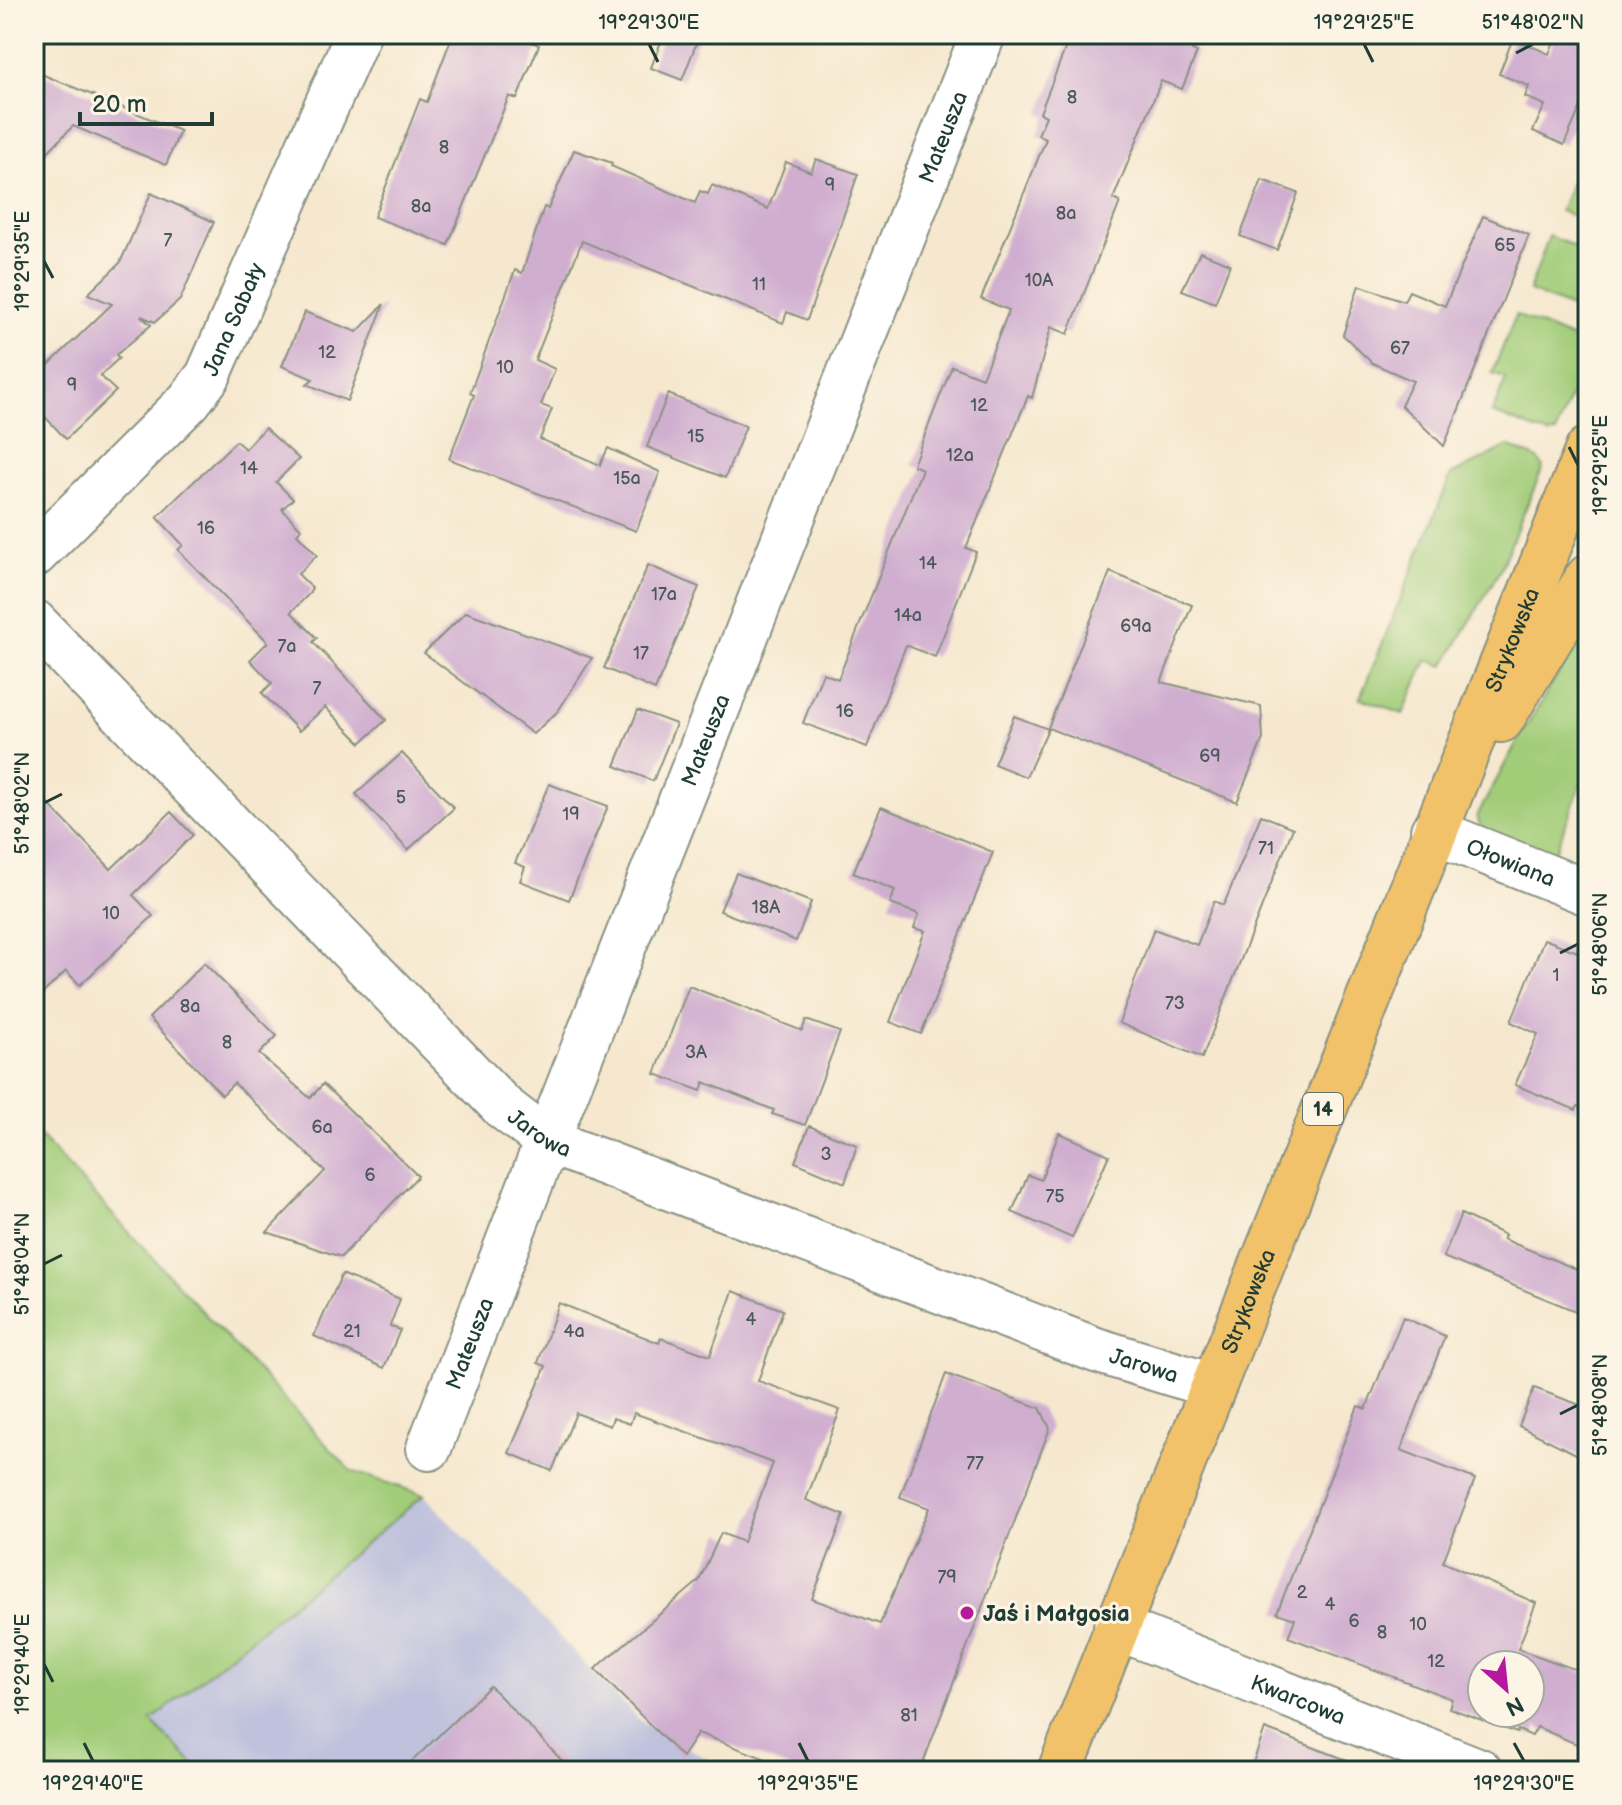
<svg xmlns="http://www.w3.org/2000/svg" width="1622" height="1805" font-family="'Balsamiq Sans',sans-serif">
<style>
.industrial{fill:#c0c2dd}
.green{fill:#a1cc78;stroke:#608456;stroke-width:2}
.building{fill:#d0aed0;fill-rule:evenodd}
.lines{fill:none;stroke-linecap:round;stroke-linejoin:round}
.minor-casing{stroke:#8a9282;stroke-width:48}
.major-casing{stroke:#8a9282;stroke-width:48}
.minor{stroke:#fff;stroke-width:44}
.major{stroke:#f2c26a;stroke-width:44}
.ticks{fill:none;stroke:#1f3d34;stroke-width:3}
.poi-dot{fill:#b5179e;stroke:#fcf5e5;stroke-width:3}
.labels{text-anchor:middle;stroke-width:6;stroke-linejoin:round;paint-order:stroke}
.number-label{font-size:18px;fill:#4b595b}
.shield{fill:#fcf5e5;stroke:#617469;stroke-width:2}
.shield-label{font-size:20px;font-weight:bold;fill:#1f3d34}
.street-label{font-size:22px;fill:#1f3d34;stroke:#fcf5e5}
.poi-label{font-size:22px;font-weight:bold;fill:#1f3d34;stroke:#fcf5e5;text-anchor:start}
.neatline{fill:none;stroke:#1f3d34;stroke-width:3}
.ticks-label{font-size:20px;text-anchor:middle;fill:#1f3d34}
</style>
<rect width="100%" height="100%" fill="#fcf5e5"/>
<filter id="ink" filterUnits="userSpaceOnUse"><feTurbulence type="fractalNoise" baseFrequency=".0125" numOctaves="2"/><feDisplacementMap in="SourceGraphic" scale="16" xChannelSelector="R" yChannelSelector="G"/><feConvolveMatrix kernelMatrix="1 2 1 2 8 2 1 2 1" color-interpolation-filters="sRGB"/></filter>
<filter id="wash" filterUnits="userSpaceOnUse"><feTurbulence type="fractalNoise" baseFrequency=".006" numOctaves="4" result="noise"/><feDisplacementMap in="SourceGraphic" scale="32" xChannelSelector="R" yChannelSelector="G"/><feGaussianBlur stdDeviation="1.8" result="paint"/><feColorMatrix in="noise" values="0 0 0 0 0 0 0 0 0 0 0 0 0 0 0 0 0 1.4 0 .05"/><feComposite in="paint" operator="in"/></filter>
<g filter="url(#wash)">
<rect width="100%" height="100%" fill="#f6e8cf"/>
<path class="industrial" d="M 424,1495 L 638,1719 L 728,1771 L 199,1771 L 151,1721 Z"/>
<g class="green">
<path d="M 1572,180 L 1588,186 L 1588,222 L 1560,211 Z"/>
<path d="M 1549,236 L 1588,252 L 1588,315 L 1529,291 Z"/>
<path d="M 1516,315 L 1583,343 L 1588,351 L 1556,433 L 1549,435 L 1492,413 L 1506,378 L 1492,373 Z"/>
<path d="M 1508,446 L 1538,459 L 1543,467 L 1500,570 L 1444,666 L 1427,660 L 1403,714 L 1360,698 L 1451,475 Z"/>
<path d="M 1588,625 L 1588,767 L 1551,862 L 1481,828 L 1477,816 L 1518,740 Z"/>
<path d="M 34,1130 L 351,1471 L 424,1495 L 151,1721 L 200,1771 L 34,1771 Z"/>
</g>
<g id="blocks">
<g class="building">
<path d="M 453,34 L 512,34 L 539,45 L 517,99 L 509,96 L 448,245 L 374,217 L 420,99 L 427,102 Z"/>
<path d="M 664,34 L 700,34 L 682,80 L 651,68 Z"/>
<path d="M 1071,34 L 1198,34 L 1192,50 L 1197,52 L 1182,89 L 1161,81 L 1113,199 L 1120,202 L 1068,334 L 1051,327 L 1032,398 L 1028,396 L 966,548 L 976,552 L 935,657 L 906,645 L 867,747 L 803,723 L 823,673 L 838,679 L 922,469 L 913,465 L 952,366 L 982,378 L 1009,310 L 981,299 L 1046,139 L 1038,135 L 1046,116 L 1040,113 Z"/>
<path d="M 1557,34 L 1588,34 L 1588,90 L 1564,145 L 1533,131 L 1545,105 L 1525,97 L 1529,86 L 1499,74 L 1513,38 L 1549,54 Z"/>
<path d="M 34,71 L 180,131 L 166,165 L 73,126 L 34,166 Z"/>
<path d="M 574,150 L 612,163 L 611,166 L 695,203 L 700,191 L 708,194 L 712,185 L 768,209 L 786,162 L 811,172 L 816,159 L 858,174 L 807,320 L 787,312 L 783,323 L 582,241 L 535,360 L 555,369 L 541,405 L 552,409 L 540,439 L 600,465 L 608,448 L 660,472 L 636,531 L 449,459 L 474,395 L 470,393 L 515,270 L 522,273 L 544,207 L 548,209 Z"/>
<path d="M 1262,180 L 1298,193 L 1277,250 L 1240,236 Z"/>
<path d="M 151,193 L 214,222 L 180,300 L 155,322 L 141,316 L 151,325 L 116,355 L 119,358 L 100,376 L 116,391 L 66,439 L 34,405 L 34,379 L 112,304 L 88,294 L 120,263 Z"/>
<path d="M 1483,216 L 1529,235 L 1444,446 L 1401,405 L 1413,381 L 1372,363 L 1343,335 L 1359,285 L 1404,301 L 1409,291 L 1445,306 Z"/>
<path d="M 1200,252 L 1230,264 L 1215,303 L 1182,290 Z"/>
<path d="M 384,304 L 347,401 L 307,384 L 313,379 L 282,366 L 305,312 L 357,332 Z"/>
<path d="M 668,394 L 746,426 L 725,478 L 647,447 Z"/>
<path d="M 265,428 L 299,459 L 276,482 L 293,499 L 282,509 L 301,529 L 297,534 L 317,555 L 298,574 L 312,588 L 309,594 L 291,612 L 317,638 L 313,642 L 386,720 L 361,743 L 325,707 L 299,731 L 262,693 L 272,683 L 250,660 L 268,642 L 178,550 L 183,545 L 157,517 L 236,441 L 245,449 Z"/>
<path d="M 648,565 L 699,587 L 655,690 L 604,668 Z"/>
<path d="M 1110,572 L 1192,605 L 1161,682 L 1261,706 L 1263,739 L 1237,802 L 1048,728 Z"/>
<path d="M 466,612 L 592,658 L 558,711 L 533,734 L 424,653 Z"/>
<path d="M 638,710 L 676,724 L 653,781 L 615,766 Z"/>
<path d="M 1014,716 L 1048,729 L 1026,777 L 994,764 Z"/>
<path d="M 402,753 L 454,808 L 408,850 L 356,794 Z"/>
<path d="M 549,784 L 608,806 L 569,900 L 520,881 L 525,867 L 515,863 Z"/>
<path d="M 34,789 L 111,869 L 171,812 L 193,835 L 133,895 L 153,916 L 80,985 L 66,971 L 34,1002 Z"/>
<path d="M 881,807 L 993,852 L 921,1034 L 890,1022 L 925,931 L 914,928 L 919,914 L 890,904 L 895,890 L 853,873 Z"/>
<path d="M 1261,815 L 1293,828 L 1202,1058 L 1119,1023 L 1154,929 L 1197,945 L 1214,901 L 1223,905 L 1225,902 Z"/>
<path d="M 736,873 L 811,902 L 796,941 L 720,911 Z"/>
<path d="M 1544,939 L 1588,956 L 1588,1111 L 1578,1106 L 1576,1110 L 1515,1085 L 1538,1034 L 1511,1022 Z"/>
<path d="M 204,963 L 277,1036 L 259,1054 L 310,1098 L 323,1084 L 418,1176 L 341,1257 L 267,1232 L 325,1171 L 234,1083 L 222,1095 L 149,1018 Z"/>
<path d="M 689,986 L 802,1031 L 806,1020 L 840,1032 L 805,1125 L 772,1114 L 774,1110 L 704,1082 L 701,1091 L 655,1074 Z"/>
<path d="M 809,1126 L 857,1145 L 845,1183 L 795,1162 Z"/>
<path d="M 1059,1133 L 1109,1155 L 1072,1238 L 1012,1212 L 1028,1175 L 1041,1180 Z"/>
<path d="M 1461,1214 L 1505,1235 L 1503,1239 L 1588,1274 L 1588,1316 L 1443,1257 Z"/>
<path d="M 342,1274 L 400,1299 L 390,1326 L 400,1330 L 384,1368 L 314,1336 Z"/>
<path d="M 733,1291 L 783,1310 L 758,1381 L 840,1410 L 806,1500 L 844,1515 L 812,1599 L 880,1624 L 929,1508 L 900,1497 L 946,1374 L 1040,1408 L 1050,1428 L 920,1771 L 797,1771 L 698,1733 L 682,1757 L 595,1669 L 699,1581 L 721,1533 L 743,1542 L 773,1463 L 634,1413 L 630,1424 L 613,1418 L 610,1426 L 576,1413 L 552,1471 L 509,1453 L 546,1366 L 538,1363 L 559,1303 L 659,1343 L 661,1338 L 710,1356 Z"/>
<path d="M 1403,1317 L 1445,1336 L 1401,1450 L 1475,1479 L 1443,1562 L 1536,1603 L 1518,1649 L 1588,1674 L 1588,1749 L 1537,1727 L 1532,1736 L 1518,1730 L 1517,1733 L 1449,1708 L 1452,1699 L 1288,1637 L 1295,1619 L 1277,1613 L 1358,1406 L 1366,1409 ZM 1482,1665 L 1530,1665 L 1530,1713 L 1482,1713 Z"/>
<path d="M 1534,1388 L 1588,1408 L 1588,1460 L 1519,1426 Z"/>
<path d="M 490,1686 L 572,1771 L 402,1771 Z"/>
<path d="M 1265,1729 L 1368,1768 L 1368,1771 L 1250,1771 Z"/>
</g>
</g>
</g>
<g filter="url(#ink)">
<use href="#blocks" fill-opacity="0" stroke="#8a9282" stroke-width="2"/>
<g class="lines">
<defs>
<g id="minor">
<path id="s1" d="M 34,555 L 189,401 L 208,376 L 358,34"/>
<path id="s2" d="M 34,622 L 503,1107 L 547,1141 L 1096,1350 L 1212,1386"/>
<path id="s3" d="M 1433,831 L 1588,893"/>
<path id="s4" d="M 429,1448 L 547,1141 L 983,34"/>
<path id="s5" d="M 1116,1627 L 1480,1771"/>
</g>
<g id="major">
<path d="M 1501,720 L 1588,577"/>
<path id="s6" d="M 1060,1771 L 1588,449"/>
</g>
</defs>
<use href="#minor" class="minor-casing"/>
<use href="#major" class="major-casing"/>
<use href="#minor" class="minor"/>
<use href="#major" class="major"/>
</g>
</g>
<path class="ticks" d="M 649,44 L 658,62M 1364,44 L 1373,62M 1516,53 L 1533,44M 44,261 L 53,278M 1569,447 L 1578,465M 44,803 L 62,794M 1560,953 L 1578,944M 44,1264 L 62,1255M 1560,1414 L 1578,1405M 44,1664 L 53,1682M 84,1743 L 93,1761M 799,1743 L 808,1761M 1514,1743 L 1524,1761"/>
<circle class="poi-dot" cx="967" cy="1613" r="8"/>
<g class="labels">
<g class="number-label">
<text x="1072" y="103">8</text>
<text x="444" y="153">8</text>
<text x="830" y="191">9</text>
<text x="421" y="212">8a</text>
<text x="1066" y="219">8a</text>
<text x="168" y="246">7</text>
<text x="1505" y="251">65</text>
<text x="1039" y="286">10A</text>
<text x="759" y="290">11</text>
<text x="1400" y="354">67</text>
<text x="327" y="358">12</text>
<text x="505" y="373">10</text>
<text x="72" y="391">9</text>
<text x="979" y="411">12</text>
<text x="696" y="442">15</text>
<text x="960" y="461">12a</text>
<text x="249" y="474">14</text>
<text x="627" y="484">15a</text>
<text x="206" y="534">16</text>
<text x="928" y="569">14</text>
<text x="664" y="600">17a</text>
<text x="908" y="621">14a</text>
<text x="1136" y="632">69a</text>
<text x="287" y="652">7a</text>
<text x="641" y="659">17</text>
<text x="317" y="694">7</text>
<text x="845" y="717">16</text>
<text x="1210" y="762">69</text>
<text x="401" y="803">5</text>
<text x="571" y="820">19</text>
<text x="1266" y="854">71</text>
<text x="766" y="913">18A</text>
<text x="111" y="919">10</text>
<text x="1556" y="981">1</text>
<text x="1175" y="1009">73</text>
<text x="190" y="1012">8a</text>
<text x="227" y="1048">8</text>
<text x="696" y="1058">3A</text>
<text x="322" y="1133">6a</text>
<text x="826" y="1160">3</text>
<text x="370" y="1181">6</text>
<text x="1055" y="1202">75</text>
<text x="751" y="1325">4</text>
<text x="352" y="1337">21</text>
<text x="574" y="1337">4a</text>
<text x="975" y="1469">77</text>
<text x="947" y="1583">79</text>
<text x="1302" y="1598">2</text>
<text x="1330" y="1610">4</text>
<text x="1354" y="1627">6</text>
<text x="1418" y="1630">10</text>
<text x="1382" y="1638">8</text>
<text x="1436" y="1667">12</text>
<text x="909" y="1721">81</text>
</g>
<rect class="shield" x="1303" y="1093" width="40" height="32" rx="6"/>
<g class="shield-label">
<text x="1323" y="1116">14</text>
</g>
<g class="street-label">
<text dy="8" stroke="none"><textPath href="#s4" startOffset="1408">Mateusza</textPath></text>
<text dy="8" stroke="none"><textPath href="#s1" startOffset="312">Jana Sabały</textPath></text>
<text dy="8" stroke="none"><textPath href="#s6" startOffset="1218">Strykowska</textPath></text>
<text dy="8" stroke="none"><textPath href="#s4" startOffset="760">Mateusza</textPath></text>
<text dy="8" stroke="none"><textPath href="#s3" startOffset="84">Ołowiana</textPath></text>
<text dy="8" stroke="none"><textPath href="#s2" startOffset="720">Jarowa</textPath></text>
<text dy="8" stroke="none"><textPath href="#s6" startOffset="506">Strykowska</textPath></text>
<text dy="8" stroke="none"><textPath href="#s4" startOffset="112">Mateusza</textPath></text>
<text dy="8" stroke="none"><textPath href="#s2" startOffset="1368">Jarowa</textPath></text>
<text dy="8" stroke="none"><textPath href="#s5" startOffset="196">Kwarcowa</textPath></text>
</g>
<g class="poi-label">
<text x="983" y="1621">Jaś i Małgosia</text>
</g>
</g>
<rect width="1622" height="1805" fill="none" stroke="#fcf5e5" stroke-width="88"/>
<g transform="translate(1506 1689) rotate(153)"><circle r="38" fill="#fcf5e5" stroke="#a4ab9e" stroke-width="2"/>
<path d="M0-6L14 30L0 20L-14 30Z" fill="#b5179e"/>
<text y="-12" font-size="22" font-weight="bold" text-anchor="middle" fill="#1f3d34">N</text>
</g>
<path d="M80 112v12h132v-12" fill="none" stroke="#1f3d34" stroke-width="4"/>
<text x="92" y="112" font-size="24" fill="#1f3d34" stroke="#fcf5e5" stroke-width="6" paint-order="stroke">20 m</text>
<rect x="44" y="44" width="1534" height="1717" class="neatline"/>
<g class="ticks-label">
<text x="649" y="29">19°29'30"E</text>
<text x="1364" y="29">19°29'25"E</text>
<text x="1533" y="29">51°48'02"N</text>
<text transform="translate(22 261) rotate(-90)" y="7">19°29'35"E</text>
<text transform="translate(1600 465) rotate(-90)" y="7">19°29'25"E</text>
<text transform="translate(22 803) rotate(-90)" y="7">51°48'02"N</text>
<text transform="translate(1600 944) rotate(-90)" y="7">51°48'06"N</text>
<text transform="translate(22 1264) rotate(-90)" y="7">51°48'04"N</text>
<text transform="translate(1600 1405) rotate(-90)" y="7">51°48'08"N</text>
<text transform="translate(22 1664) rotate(-90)" y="7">19°29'40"E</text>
<text x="93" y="1790">19°29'40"E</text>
<text x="808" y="1790">19°29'35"E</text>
<text x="1524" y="1790">19°29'30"E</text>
</g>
</svg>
